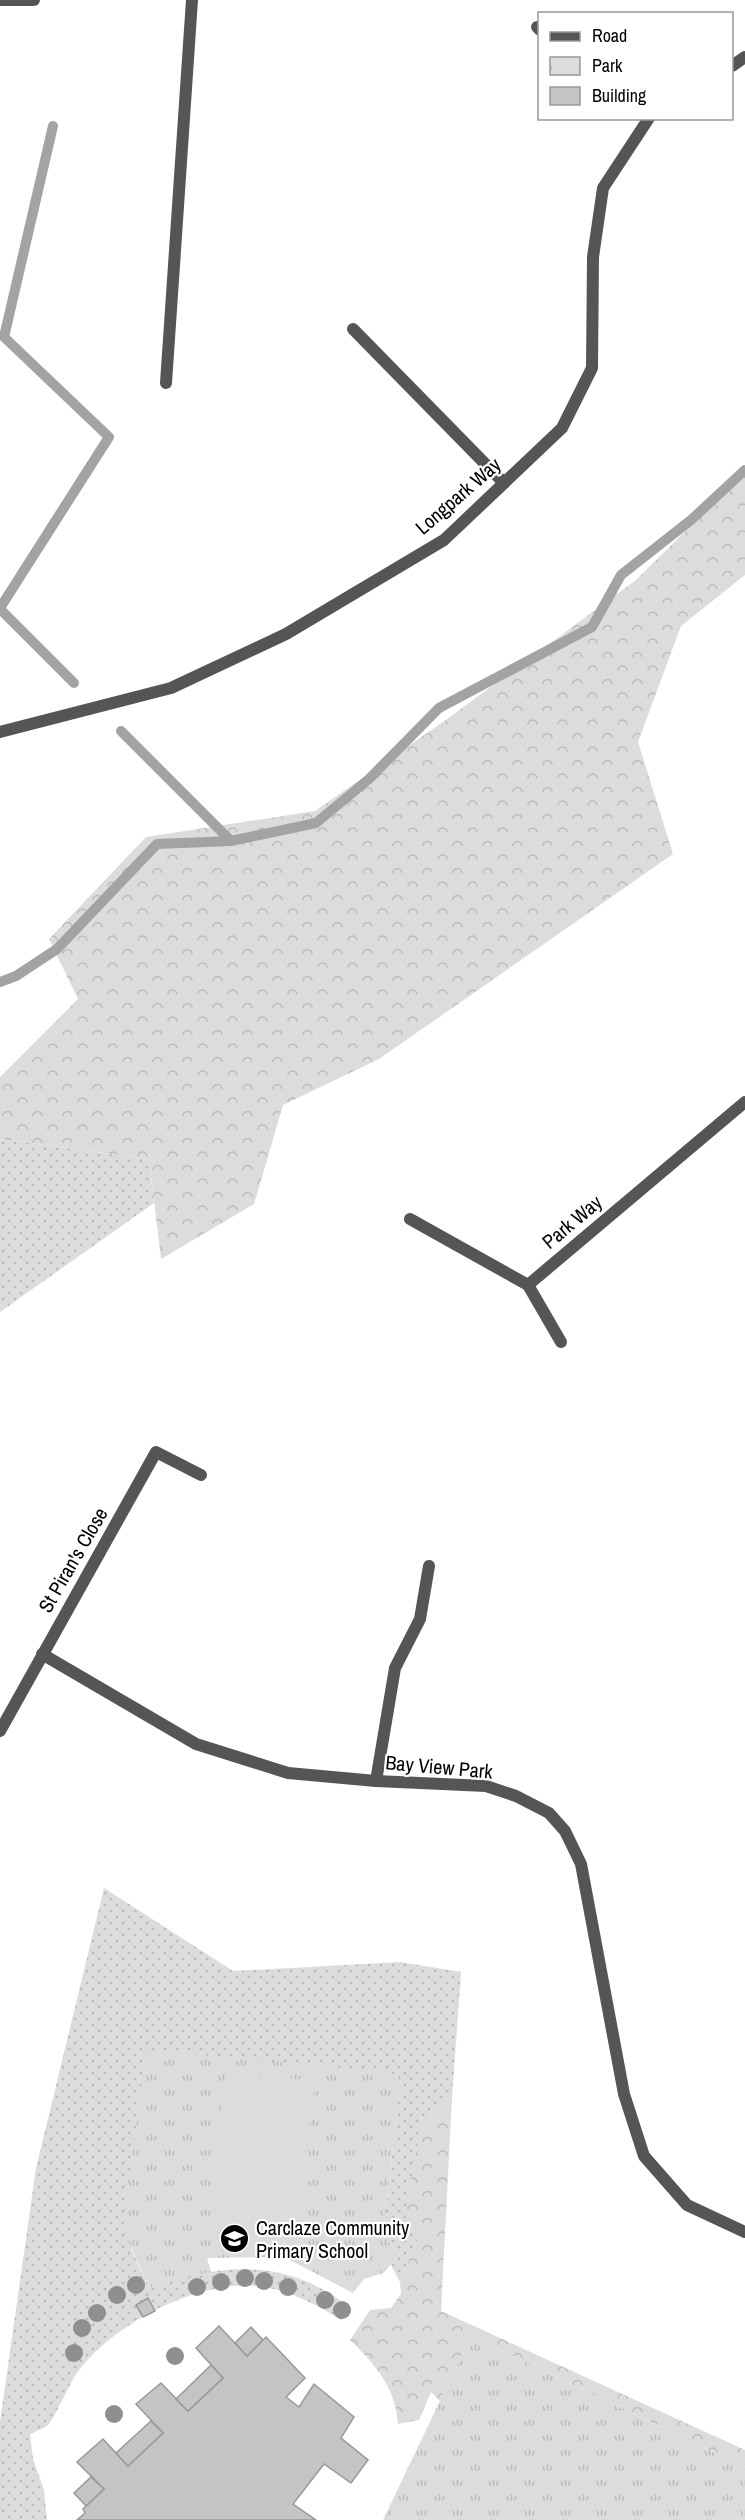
<svg xmlns="http://www.w3.org/2000/svg" width="745" height="2520" font-family="'Archivo Narrow',sans-serif">
<style>
.grass{fill:url(#grass-dots)}
.forest{fill:url(#forest-crowns)}
.park{fill:url(#park-tufts)}
.pitch{fill:#dcdcdc}
.lines{fill:none;stroke-linecap:round;stroke-linejoin:round}
.stream{stroke:#a3a3a3;stroke-width:10}
.building{fill:#c4c4c4;stroke:#999;stroke-width:1.5}
.service{stroke:#555;stroke-width:12}
.minor{stroke:#555;stroke-width:12}
.tree{fill:#8f8f8f}
.labels{text-anchor:middle;stroke-width:4.5;stroke-linejoin:round;paint-order:stroke}
.street-label{font-size:20px;fill:#000;stroke:#fff}
.poi-label{font-size:20px;fill:#000;stroke:#fff;text-anchor:start}
</style>
<defs>
<pattern id="grass-dots" width="8" height="8" patternUnits="userSpaceOnUse" patternTransform="scale(1.5)"><rect width="8" height="8" fill="#dcdcdc"/><path d="M2 2h.1M6 6h.1" fill="none" stroke="#bbb" stroke-width="1.8" stroke-linecap="round"/></pattern>
<pattern id="forest-crowns" width="20" height="18" patternUnits="userSpaceOnUse" patternTransform="scale(1.5)"><rect width="20" height="18" fill="#dcdcdc"/><path d="M2 6a3 3 0 1 1 6 0M12 15a3 3 0 1 1 6 0" fill="none" stroke="#bbb"/></pattern>
<pattern id="park-tufts" width="24" height="20" patternUnits="userSpaceOnUse" patternTransform="scale(1.5)"><rect width="24" height="20" fill="#dcdcdc"/><path d="M3 7l-1-3M5 7V3M7 7l1-3M15 17l-1-3M17 17v-4M19 17l1-3" fill="none" stroke="#bbb"/></pattern>
</defs>
<rect width="100%" height="100%" fill="#fff"/>
<g class="grass">
<path d="M 0,1139 L 149,1159 L 154,1203 L 0,1312 Z"/>
<path d="M 104,1888 L 233,1971 L 401,1962 L 461,1972 L 452,2098 L 431,2116 L 421,2116 L 419,2236 L 400,2282 L 391,2265 L 400,2255 L 383,2236 L 401,2076 L 131,2249 L 149,2288 C 193,2272 245,2262 291,2276 C 313,2282 331,2294 349,2306 L 341,2320 C 316,2304 287,2289 256,2286 C 195,2281 116,2323 79,2370 C 70,2382 54,2420 47,2426 C 43,2429 35,2431 30,2434 L 33,2459 L 44,2490 L 47,2520 L 0,2520 L 0,2422 L 36,2168 Z"/>
</g>
<g class="forest">
<path d="M 745,472 L 745,575 L 681,626 L 638,742 L 673,854 L 379,1059 L 283,1105 L 254,1204 L 161,1259 L 149,1159 L 0,1139 L 0,1077 L 78,999 L 49,939 L 146,837 L 315,811 L 450,717 L 636,580 Z"/>
<path d="M 452,2098 L 441,2311 L 745,2450 L 745,2467 L 471,2336 L 440,2401 L 431,2392 L 419,2420 L 398,2424 C 396,2388 375,2364 350,2340 L 370,2310 L 391,2308 L 401,2294 L 400,2282 L 419,2236 L 405,2216 L 422,2116 L 431,2116 Z"/>
</g>
<g class="park">
<path d="M 146,2050 L 388,2072 L 401,2076 L 383,2236 L 400,2255 L 383,2273 L 364,2279 L 353,2293 L 290,2260 L 268,2257 L 207,2258 L 211,2272 L 177,2279 L 149,2288 L 123,2229 Z"/>
<path d="M 471,2336 L 745,2467 L 745,2520 L 383,2520 Z"/>
</g>
<path class="pitch" d="M 226,2072 L 315,2081 L 296,2250 L 207,2240 Z"/>
<g class="lines">
<g class="stream">
<path d="M 0,608 L 109,437 L 4,337 L 53,126"/>
<path d="M 0,609 L 74,683"/>
<path d="M 121,731 L 231,841"/>
<path d="M 0,982 L 16,976 L 57,949 L 157,844 L 231,841 L 316,823 L 369,779 L 439,708 L 592,627 L 621,575 L 691,520 L 745,470"/>
</g>
</g>
<g class="building">
<path d="M 148,2298 L 155,2311 L 143,2317 L 136,2305 Z"/>
<path d="M 219,2326 L 247,2356 L 266,2337 L 305,2378 L 286,2397 L 299,2407 L 314,2384 L 354,2417 L 341,2438 L 368,2460 L 351,2483 L 324,2464 L 293,2504 L 316,2520 L 77,2520 L 85,2513 L 83,2509 L 104,2489 L 77,2462 L 103,2439 L 128,2466 L 163,2433 L 136,2404 L 161,2383 L 188,2411 L 223,2378 L 196,2348 Z"/>
<path d="M 251,2327 L 263,2340 L 247,2356 L 235,2343 Z"/>
<path d="M 211,2365 L 223,2378 L 188,2411 L 176,2399 Z"/>
<path d="M 151,2421 L 163,2433 L 128,2466 L 116,2453 Z"/>
<path d="M 91,2477 L 104,2489 L 86,2506 L 74,2493 Z"/>
</g>
<g class="lines">
<g class="service">
<path d="M 537,27 L 540,30"/>
<path d="M 353,329 L 504,483"/>
</g>
<g class="minor">
<path d="M 0,0 L 34,0"/>
<path d="M 732,66 L 745,57"/>
<path d="M 166,383 L 192,0"/>
<path d="M 0,732 L 171,688 L 286,634 L 444,540 L 562,428 L 592,368 L 593,257 L 603,188 L 649,118"/>
<path d="M 410,1219 L 528,1285 L 745,1102"/>
<path d="M 528,1285 L 561,1342"/>
<path d="M 42,1654 L 196,1744 L 288,1773 L 376,1781 L 486,1786 L 516,1796 L 549,1813 L 565,1831 L 581,1864 L 624,2094 L 644,2156 L 687,2205 L 745,2232"/>
<path d="M 0,1731 L 156,1452 L 201,1475"/>
<path d="M 376,1781 L 395,1668 L 420,1619 L 429,1566"/>
</g>
</g>
<g class="tree">
<circle cx="245" cy="2278" r="9"/>
<circle cx="264" cy="2281" r="9"/>
<circle cx="221" cy="2282" r="9"/>
<circle cx="136" cy="2285" r="9"/>
<circle cx="197" cy="2287" r="9"/>
<circle cx="288" cy="2287" r="9"/>
<circle cx="117" cy="2295" r="9"/>
<circle cx="325" cy="2300" r="9"/>
<circle cx="342" cy="2310" r="9"/>
<circle cx="97" cy="2313" r="9"/>
<circle cx="82" cy="2328" r="9"/>
<circle cx="74" cy="2353" r="9"/>
<circle cx="175" cy="2356" r="9"/>
<circle cx="114" cy="2414" r="9"/>
</g>
<defs>
<symbol id="school-disc" viewBox="-11 -11 22 22"><circle r="9.5" fill="#000" stroke="#fff"/><path d="M0-5L7-2L0 1L-7-2ZM-4 1L0 2.5L4 1V4Q0 6-4 4Z" fill="#fff"/></symbol>
</defs>
<g fill-rule="evenodd">
<use href="#school-disc" x="218" y="2222" width="33" height="33"/>
</g>
<g class="labels">
<g class="street-label">
<text transform="translate(458 496) rotate(-41)" y="7">Longpark Way</text>
<text transform="translate(572 1222) rotate(-40)" y="7">Park Way</text>
<text transform="translate(73 1560) rotate(-60)" y="7">St Piran's Close</text>
<text transform="translate(439 1767) rotate(5)" y="7">Bay View Park</text>
</g>
<g class="poi-label">
<text x="256" y="2235">Carclaze Community<tspan x="256" dy="23">Primary School</tspan></text>
</g>
</g>
<rect x="538" y="12" width="195" height="108" fill="#ffffff" stroke="#999999" stroke-width="1.5"/>
<rect x="550" y="32" width="30" height="9" fill="#555555" stroke="#999999" stroke-width="1.5"/>
<text x="592" y="42" font-size="18" fill="#000000">Road</text>
<rect x="550" y="57" width="30" height="18" fill="url(#park-tufts)" stroke="#999999" stroke-width="1.5"/>
<text x="592" y="72" font-size="18" fill="#000000">Park</text>
<rect x="550" y="87" width="30" height="18" fill="#c4c4c4" stroke="#999999" stroke-width="1.5"/>
<text x="592" y="102" font-size="18" fill="#000000">Building</text>
</svg>
